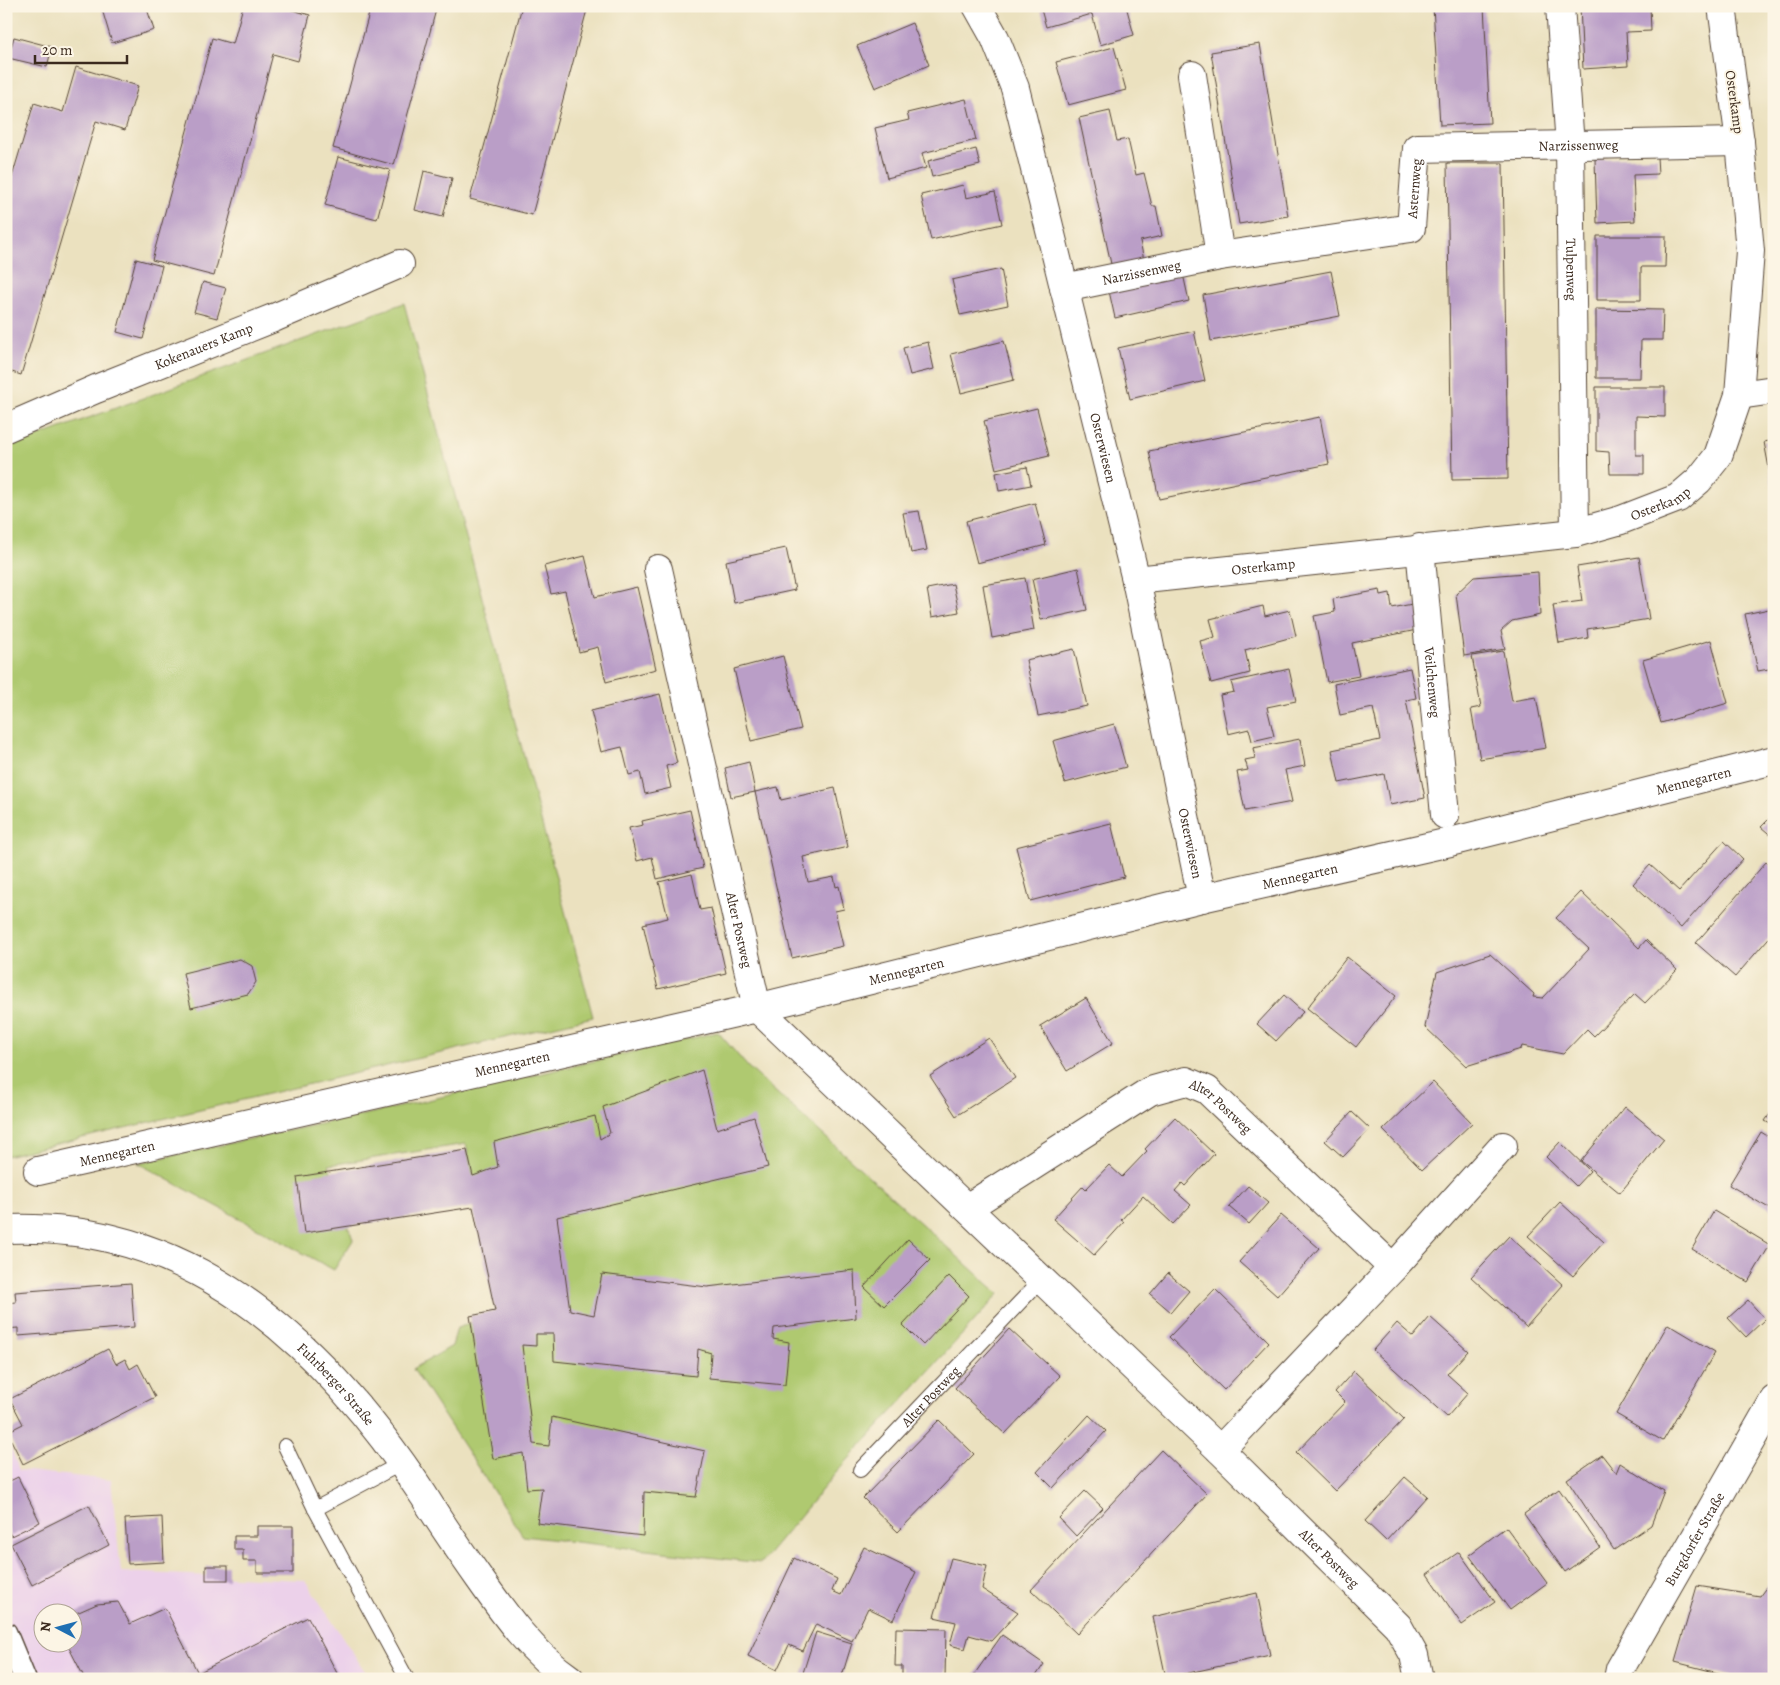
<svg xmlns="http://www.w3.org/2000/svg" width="1780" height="1685" font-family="Alegreya,serif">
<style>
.built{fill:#ecd1ea;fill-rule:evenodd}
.green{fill:#afc96f;stroke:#757a46}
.building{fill:#ba9ec7}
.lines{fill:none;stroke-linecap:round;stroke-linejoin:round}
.service-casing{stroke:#554536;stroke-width:16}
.pedestrian-casing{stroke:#554536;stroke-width:24}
.minor-casing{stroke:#554536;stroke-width:30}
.secondary-casing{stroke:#554536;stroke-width:30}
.service{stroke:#fff;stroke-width:14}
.pedestrian{stroke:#fff;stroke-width:21}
.minor{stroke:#fff;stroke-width:28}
.secondary{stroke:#fff;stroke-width:28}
.labels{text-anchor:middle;stroke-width:4;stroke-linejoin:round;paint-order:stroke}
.street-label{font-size:14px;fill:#3b2a1e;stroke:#fcf5e5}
</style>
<rect width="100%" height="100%" fill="#fcf5e5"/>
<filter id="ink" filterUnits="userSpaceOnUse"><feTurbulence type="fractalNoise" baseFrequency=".02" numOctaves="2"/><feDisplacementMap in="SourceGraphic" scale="10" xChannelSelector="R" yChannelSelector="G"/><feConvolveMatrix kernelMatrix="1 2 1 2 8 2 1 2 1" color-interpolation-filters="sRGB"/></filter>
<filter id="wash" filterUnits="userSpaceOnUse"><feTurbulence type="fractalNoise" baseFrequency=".0096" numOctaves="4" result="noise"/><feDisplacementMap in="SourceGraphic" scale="20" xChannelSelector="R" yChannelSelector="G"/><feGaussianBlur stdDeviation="1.12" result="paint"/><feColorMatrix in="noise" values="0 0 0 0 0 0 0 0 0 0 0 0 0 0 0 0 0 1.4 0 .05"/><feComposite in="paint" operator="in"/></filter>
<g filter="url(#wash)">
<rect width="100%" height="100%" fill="#ebe1bf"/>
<path class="built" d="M 6,1434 L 19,1470 L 111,1480 L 121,1572 L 305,1580 L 370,1679 L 6,1679 ZM 42,1612 L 72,1612 L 72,1642 L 42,1642 Z"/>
<g class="green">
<path d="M 404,303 L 593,1017 L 6,1156 L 6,448 Z"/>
<path d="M 718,1032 L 748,1067 L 999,1294 L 835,1474 L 761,1563 L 523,1536 L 413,1369 L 452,1346 L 457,1328 L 501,1313 L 466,1144 L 329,1165 L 353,1240 L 334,1270 L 138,1163 L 386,1110 Z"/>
</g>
<g id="blocks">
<g class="building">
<path d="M 101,6 L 146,6 L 154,30 L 112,43 Z"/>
<path d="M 243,6 L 278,6 L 310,15 L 298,61 L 273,54 L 214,276 L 152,260 L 212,38 L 233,44 Z"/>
<path d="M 371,6 L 437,6 L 394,165 L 333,148 Z"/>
<path d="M 522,6 L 588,6 L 532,215 L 470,199 Z"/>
<path d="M 1040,6 L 1102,6 L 1103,8 L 1109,6 L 1126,6 L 1134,35 L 1100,45 L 1092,14 L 1046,27 Z"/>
<path d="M 1433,6 L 1484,6 L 1490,123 L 1440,125 Z"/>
<path d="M 1580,6 L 1650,6 L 1651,31 L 1626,32 L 1628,66 L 1583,69 Z"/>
<path d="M 912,23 L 929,65 L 875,88 L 857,46 Z"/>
<path d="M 14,37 L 52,47 L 47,67 L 8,58 Z"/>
<path d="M 1260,44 L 1288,216 L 1239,224 L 1211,52 Z"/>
<path d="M 1114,47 L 1126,90 L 1068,105 L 1056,62 Z"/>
<path d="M 76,67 L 138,86 L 125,130 L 96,121 L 21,375 L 6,370 L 6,197 L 34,103 L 63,112 Z"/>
<path d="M 966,99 L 976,140 L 922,153 L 926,168 L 887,178 L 875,128 L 909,120 L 907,113 Z"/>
<path d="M 1110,111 L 1117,141 L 1128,139 L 1136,175 L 1144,173 L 1152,206 L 1156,206 L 1162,236 L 1140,241 L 1145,265 L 1113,273 L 1079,118 Z"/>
<path d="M 976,149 L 980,165 L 932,177 L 928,161 Z"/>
<path d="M 338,157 L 390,170 L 377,219 L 325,205 Z"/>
<path d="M 1657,157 L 1658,174 L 1633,175 L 1635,221 L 1597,223 L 1595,159 Z"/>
<path d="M 1447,163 L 1503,163 L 1508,479 L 1452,480 Z"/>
<path d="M 424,171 L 452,178 L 443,217 L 415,210 Z"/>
<path d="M 963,185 L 966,198 L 995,192 L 1002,224 L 931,240 L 921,195 Z"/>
<path d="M 1597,236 L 1666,236 L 1665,267 L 1641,267 L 1641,300 L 1597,300 Z"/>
<path d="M 136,259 L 162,266 L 143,339 L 117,332 Z"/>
<path d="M 1001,269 L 1008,305 L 960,315 L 952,280 Z"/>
<path d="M 1331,271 L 1340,316 L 1211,341 L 1203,295 Z"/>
<path d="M 1183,274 L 1189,301 L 1115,318 L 1109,291 Z"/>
<path d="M 203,282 L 226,288 L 217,318 L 194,312 Z"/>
<path d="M 1596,309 L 1663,310 L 1662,340 L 1641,340 L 1640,378 L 1596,378 Z"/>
<path d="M 1194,331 L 1205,381 L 1130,399 L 1118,348 Z"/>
<path d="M 1004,341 L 1014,380 L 961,393 L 951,354 Z"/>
<path d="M 928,342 L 934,369 L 910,375 L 903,348 Z"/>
<path d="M 1596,387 L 1665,387 L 1665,417 L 1636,416 L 1636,455 L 1644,455 L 1644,474 L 1610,474 L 1609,452 L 1596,451 Z"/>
<path d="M 1037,408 L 1049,456 L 996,469 L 984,421 Z"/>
<path d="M 1320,417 L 1329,464 L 1159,499 L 1149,451 Z"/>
<path d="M 1774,440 L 1774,489 L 1773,489 L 1764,442 Z"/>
<path d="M 1027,467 L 1031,485 L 999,491 L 996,473 Z"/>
<path d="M 1035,503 L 1046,545 L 977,563 L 966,521 Z"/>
<path d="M 919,511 L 927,550 L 911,553 L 903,513 Z"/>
<path d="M 786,548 L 795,590 L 734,603 L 726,561 Z"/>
<path d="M 585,556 L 595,597 L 637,587 L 656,669 L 606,682 L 598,647 L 579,652 L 565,591 L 551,594 L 544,566 Z"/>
<path d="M 1639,557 L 1649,619 L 1587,629 L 1588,638 L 1559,643 L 1553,605 L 1582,601 L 1577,567 Z"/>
<path d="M 1078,568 L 1087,610 L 1041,620 L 1032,579 Z"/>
<path d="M 1538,572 L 1540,615 L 1512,621 L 1501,631 L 1505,649 L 1464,656 L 1456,594 L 1474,577 Z"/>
<path d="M 1025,578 L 1034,630 L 992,638 L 983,585 Z"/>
<path d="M 953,584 L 959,612 L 932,617 L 927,589 Z"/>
<path d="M 1380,590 L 1381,595 L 1390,593 L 1392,608 L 1417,603 L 1422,629 L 1352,643 L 1359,676 L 1327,682 L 1314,616 L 1335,612 L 1333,599 Z"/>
<path d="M 1263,606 L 1265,616 L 1290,610 L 1296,636 L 1245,650 L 1250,673 L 1211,683 L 1200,641 L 1215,637 L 1210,619 Z"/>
<path d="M 1774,608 L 1774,668 L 1758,671 L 1745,614 Z"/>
<path d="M 1711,640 L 1728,703 L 1661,723 L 1643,660 Z"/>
<path d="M 1074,649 L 1087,706 L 1038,716 L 1026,660 Z"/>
<path d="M 1503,651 L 1512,701 L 1536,697 L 1546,748 L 1480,759 L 1471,709 L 1481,707 L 1472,656 Z"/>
<path d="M 783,656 L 801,729 L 751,741 L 734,669 Z"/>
<path d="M 1410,668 L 1416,698 L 1406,700 L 1425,798 L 1390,805 L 1384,774 L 1339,783 L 1332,750 L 1380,740 L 1373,708 L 1340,715 L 1334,684 Z"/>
<path d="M 1289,669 L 1296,701 L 1267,707 L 1274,736 L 1252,741 L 1249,729 L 1228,734 L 1220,695 L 1234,692 L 1231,682 Z"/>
<path d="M 660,694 L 677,763 L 666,766 L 671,788 L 645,794 L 640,772 L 629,775 L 622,747 L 601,752 L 591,711 Z"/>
<path d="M 1114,724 L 1126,767 L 1065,783 L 1053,741 Z"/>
<path d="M 1300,739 L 1305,766 L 1285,770 L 1292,802 L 1245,811 L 1237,772 L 1248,770 L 1245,760 L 1255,758 L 1253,748 Z"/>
<path d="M 749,762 L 755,792 L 778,787 L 781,800 L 835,788 L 848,847 L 803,857 L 808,882 L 834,877 L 836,887 L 839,886 L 844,909 L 835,911 L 843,946 L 792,958 L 755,792 L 731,797 L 725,768 Z"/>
<path d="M 690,810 L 703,868 L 657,879 L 652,857 L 637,861 L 629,828 L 643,825 L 642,821 Z"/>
<path d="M 1774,814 L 1774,838 L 1761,827 Z"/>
<path d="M 1111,823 L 1124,877 L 1030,901 L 1016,847 Z"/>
<path d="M 1724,841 L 1743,859 L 1681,928 L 1633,884 L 1650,865 L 1679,891 Z"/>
<path d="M 1766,862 L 1774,868 L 1774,932 L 1735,977 L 1696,943 Z"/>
<path d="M 692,874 L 700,910 L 711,908 L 726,973 L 658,989 L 643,924 L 668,918 L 659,882 Z"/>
<path d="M 1581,892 L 1639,948 L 1646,940 L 1677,970 L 1645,1003 L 1635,994 L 1594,1036 L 1587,1029 L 1563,1054 L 1522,1046 L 1521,1049 L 1466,1066 L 1425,1027 L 1437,972 L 1490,954 L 1534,994 L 1533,997 L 1543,998 L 1589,949 L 1556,918 Z"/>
<path d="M 1347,957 L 1396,996 L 1356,1047 L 1307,1008 Z"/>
<path d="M 240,959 L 252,966 L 256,982 L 248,994 L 191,1008 L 183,973 Z"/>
<path d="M 1284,995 L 1303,1012 L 1276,1041 L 1257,1024 Z"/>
<path d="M 1086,998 L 1113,1043 L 1067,1071 L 1040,1026 Z"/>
<path d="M 989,1038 L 1015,1078 L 956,1116 L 930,1076 Z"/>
<path d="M 702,1070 L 717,1129 L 754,1117 L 768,1167 L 557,1217 L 570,1310 L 594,1315 L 602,1274 L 707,1287 L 854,1270 L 856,1318 L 774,1328 L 773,1339 L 789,1342 L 785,1385 L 709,1378 L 711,1353 L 698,1349 L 696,1376 L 554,1361 L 553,1334 L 536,1334 L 536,1346 L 522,1345 L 533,1444 L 549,1446 L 552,1417 L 705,1451 L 696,1497 L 644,1492 L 643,1536 L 537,1523 L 542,1488 L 527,1489 L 523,1453 L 493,1459 L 470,1316 L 495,1311 L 473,1207 L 304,1233 L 297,1177 L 467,1150 L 473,1176 L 498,1167 L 494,1142 L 595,1116 L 600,1139 L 610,1133 L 603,1107 Z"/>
<path d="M 1433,1082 L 1472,1123 L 1422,1170 L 1383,1130 Z"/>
<path d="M 1625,1107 L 1664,1139 L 1620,1193 L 1581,1161 Z"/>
<path d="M 1774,1108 L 1774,1126 L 1765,1121 Z"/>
<path d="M 1352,1112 L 1370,1129 L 1343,1157 L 1325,1141 Z"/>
<path d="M 1175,1117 L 1214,1154 L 1185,1186 L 1182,1183 L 1175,1191 L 1191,1205 L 1173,1224 L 1143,1196 L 1121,1220 L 1124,1222 L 1094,1255 L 1053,1219 L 1083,1186 L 1086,1189 L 1109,1165 L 1122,1177 L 1147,1151 L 1145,1149 Z"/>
<path d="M 1761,1132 L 1774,1140 L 1774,1211 L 1729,1185 Z"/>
<path d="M 1560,1142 L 1590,1171 L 1576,1186 L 1546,1157 Z"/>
<path d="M 1248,1186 L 1268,1203 L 1249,1224 L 1229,1207 Z"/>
<path d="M 1560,1202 L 1604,1242 L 1573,1276 L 1528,1236 Z"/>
<path d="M 1714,1211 L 1770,1245 L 1748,1282 L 1692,1249 Z"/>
<path d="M 1281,1215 L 1319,1248 L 1277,1296 L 1239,1262 Z"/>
<path d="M 1509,1236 L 1563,1285 L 1526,1327 L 1471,1277 Z"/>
<path d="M 908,1239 L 930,1260 L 884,1306 L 864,1287 Z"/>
<path d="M 1168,1273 L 1189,1291 L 1171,1312 L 1150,1294 Z"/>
<path d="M 949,1276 L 969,1296 L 923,1345 L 903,1325 Z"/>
<path d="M 131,1283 L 134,1327 L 18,1336 L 18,1328 L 6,1329 L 6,1303 L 16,1302 L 15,1292 Z"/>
<path d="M 1215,1289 L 1269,1342 L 1224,1390 L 1169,1337 Z"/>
<path d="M 1748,1300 L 1765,1319 L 1746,1337 L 1728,1318 Z"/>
<path d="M 1430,1317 L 1468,1351 L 1447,1374 L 1468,1393 L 1447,1417 L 1373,1350 L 1397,1323 L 1413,1337 Z"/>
<path d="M 1668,1324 L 1715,1352 L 1663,1441 L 1616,1414 Z"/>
<path d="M 1009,1329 L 1060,1376 L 1005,1434 L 955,1388 Z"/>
<path d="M 108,1349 L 116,1364 L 125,1359 L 130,1369 L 138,1364 L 155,1397 L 23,1464 L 7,1432 L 23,1424 L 10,1399 Z"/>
<path d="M 1354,1371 L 1404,1419 L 1335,1491 L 1296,1453 L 1345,1402 L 1335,1392 Z"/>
<path d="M 1089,1415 L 1106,1431 L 1053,1488 L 1037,1472 Z"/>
<path d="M 939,1420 L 974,1454 L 898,1532 L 863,1498 Z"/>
<path d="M 1161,1450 L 1207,1494 L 1077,1634 L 1031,1590 Z"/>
<path d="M 1602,1455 L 1616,1473 L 1620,1463 L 1664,1491 L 1651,1525 L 1614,1550 L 1567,1479 Z"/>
<path d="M 18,1477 L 40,1522 L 11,1536 L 6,1526 L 6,1483 Z"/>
<path d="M 1405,1477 L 1427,1496 L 1386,1541 L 1365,1521 Z"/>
<path d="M 1559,1489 L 1600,1547 L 1565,1572 L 1524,1514 Z"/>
<path d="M 1085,1491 L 1103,1508 L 1076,1536 L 1059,1518 Z"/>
<path d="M 89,1505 L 109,1545 L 32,1585 L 11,1544 Z"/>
<path d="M 162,1517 L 164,1562 L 128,1564 L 125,1519 Z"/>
<path d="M 257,1526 L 293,1526 L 293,1573 L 257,1573 L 257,1561 L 243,1561 L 243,1550 L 234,1550 L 234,1536 L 257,1536 Z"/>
<path d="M 1506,1527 L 1547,1583 L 1510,1610 L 1469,1555 Z"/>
<path d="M 864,1547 L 916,1572 L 893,1620 L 868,1608 L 852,1641 L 816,1624 L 803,1651 L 789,1645 L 777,1670 L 748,1656 L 794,1558 L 837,1579 L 832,1591 L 841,1595 Z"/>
<path d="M 1459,1552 L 1495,1602 L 1462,1625 L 1427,1574 Z"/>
<path d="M 951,1558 L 987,1566 L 982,1589 L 1018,1612 L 991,1641 L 969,1635 L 965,1649 L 950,1645 L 956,1622 L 934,1617 Z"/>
<rect x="206" y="1566" width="22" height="14"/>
<path d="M 1774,1577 L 1774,1679 L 1742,1679 L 1675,1662 L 1697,1586 L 1760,1596 Z"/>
<path d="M 1257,1593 L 1270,1655 L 1166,1678 L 1153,1617 Z"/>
<path d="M 118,1602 L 130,1624 L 165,1608 L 198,1673 L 308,1617 L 340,1679 L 85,1679 L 66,1642 L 72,1642 L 72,1615 L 97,1604 Z"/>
<path d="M 896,1628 L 946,1629 L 945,1679 L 902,1679 L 902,1666 L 895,1666 Z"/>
<path d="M 816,1632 L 852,1643 L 841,1679 L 801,1679 Z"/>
<path d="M 1002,1635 L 1044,1664 L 1034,1679 L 971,1679 Z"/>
</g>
</g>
</g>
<g filter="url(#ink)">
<use href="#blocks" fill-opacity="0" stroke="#554536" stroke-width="1"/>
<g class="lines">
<defs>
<g id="service">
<path d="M 285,1446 L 315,1509 L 407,1679"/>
<path id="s1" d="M 860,1470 L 1042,1279"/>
<path d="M 315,1509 L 402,1463"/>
</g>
<path id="pedestrian" d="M 6,1633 L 25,1679"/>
<g id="minor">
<path id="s2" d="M 977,6 L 995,38 L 1015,88 L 1136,580 L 1202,898"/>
<path id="s3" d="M 1560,6 L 1570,146 L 1575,533"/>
<path d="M 1192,75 L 1220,256"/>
<path id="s4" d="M 1064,288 L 1220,256 L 1411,228 L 1417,148 L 1740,142"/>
<path d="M 1739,395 L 1774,390"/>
<path id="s5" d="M 6,428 L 96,389 L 276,317 L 400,264"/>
<path id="s6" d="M 1420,548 L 1445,815"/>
<path id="s7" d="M 658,569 L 757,1008 L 1220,1450 L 1398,1626 L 1414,1655 L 1419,1679"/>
<path id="s8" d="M 1136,580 L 1575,533 L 1621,520 L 1678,498 L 1699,480 L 1718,456 L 1739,395 L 1750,251 L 1740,142 L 1722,6"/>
<path id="s9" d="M 38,1171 L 757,1008 L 1202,898 L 1450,842 L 1774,760"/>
<path id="s10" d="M 967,1208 L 1150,1091 L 1186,1081 L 1207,1090 L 1393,1268 L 1220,1450"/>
<path d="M 1393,1268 L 1503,1146"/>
</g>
<g id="secondary">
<path id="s11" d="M 6,1229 C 41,1228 77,1230 112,1239 C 248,1272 350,1383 424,1496 C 441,1524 460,1551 479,1578 C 505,1615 532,1653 570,1679"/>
<path id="s12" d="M 1618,1679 L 1620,1669 L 1774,1400"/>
</g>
</defs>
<use href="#service" class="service-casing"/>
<use href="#pedestrian" class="pedestrian-casing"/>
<use href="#minor" class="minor-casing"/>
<use href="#secondary" class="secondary-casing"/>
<use href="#service" class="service"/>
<use href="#pedestrian" class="pedestrian"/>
<use href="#minor" class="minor"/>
<use href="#secondary" class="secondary"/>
</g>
</g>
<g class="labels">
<g class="street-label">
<text transform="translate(1735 102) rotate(82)" y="5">Osterkamp</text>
<text dy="5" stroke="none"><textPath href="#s4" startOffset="594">Narzissenweg</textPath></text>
<text dy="5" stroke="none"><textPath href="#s4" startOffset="392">Asternweg</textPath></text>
<text dy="5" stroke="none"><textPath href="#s3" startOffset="264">Tulpenweg</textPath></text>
<text dy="5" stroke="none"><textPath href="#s4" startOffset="79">Narzissenweg</textPath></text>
<text dy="5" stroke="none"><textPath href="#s5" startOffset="214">Kokenauers Kamp</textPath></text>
<text dy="5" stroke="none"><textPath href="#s2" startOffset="461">Osterwiesen</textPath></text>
<text dy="5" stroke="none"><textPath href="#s8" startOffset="532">Osterkamp</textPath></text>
<text dy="5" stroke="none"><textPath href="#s8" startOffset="128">Osterkamp</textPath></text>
<text dy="5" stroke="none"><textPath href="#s6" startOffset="135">Veilchenweg</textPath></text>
<text dy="5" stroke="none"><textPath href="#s9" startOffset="1701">Mennegarten</textPath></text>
<text dy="5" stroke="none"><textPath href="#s2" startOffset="866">Osterwiesen</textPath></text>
<text dy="5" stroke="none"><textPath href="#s9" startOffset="1296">Mennegarten</textPath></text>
<text dy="5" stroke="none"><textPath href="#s7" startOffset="370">Alter Postweg</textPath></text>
<text dy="5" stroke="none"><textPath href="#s9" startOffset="891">Mennegarten</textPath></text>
<text dy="5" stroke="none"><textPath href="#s9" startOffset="486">Mennegarten</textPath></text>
<text dy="5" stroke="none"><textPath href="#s10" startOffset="298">Alter Postweg</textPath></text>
<text dy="5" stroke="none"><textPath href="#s9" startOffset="81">Mennegarten</textPath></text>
<text dy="5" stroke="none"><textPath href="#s11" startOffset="378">Fuhrberger Straße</textPath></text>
<text dy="5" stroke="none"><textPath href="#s1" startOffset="102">Alter Postweg</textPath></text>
<text dy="5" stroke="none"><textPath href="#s12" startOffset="160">Burgdorfer Straße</textPath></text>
<text dy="5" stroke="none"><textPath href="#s7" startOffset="1244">Alter Postweg</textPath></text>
</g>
</g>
<rect width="1780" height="1685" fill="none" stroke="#fcf5e5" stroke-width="25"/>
<g transform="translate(58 1628) rotate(276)"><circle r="24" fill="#fcf5e5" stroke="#afa495"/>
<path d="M0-4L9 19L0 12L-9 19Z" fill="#1f6fb2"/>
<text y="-8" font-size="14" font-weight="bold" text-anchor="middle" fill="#3b2a1e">N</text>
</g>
<path d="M35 55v8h92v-8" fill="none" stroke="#3b2a1e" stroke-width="2.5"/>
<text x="42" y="55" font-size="15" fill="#3b2a1e" stroke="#fcf5e5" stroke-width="4" paint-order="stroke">20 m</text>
</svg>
